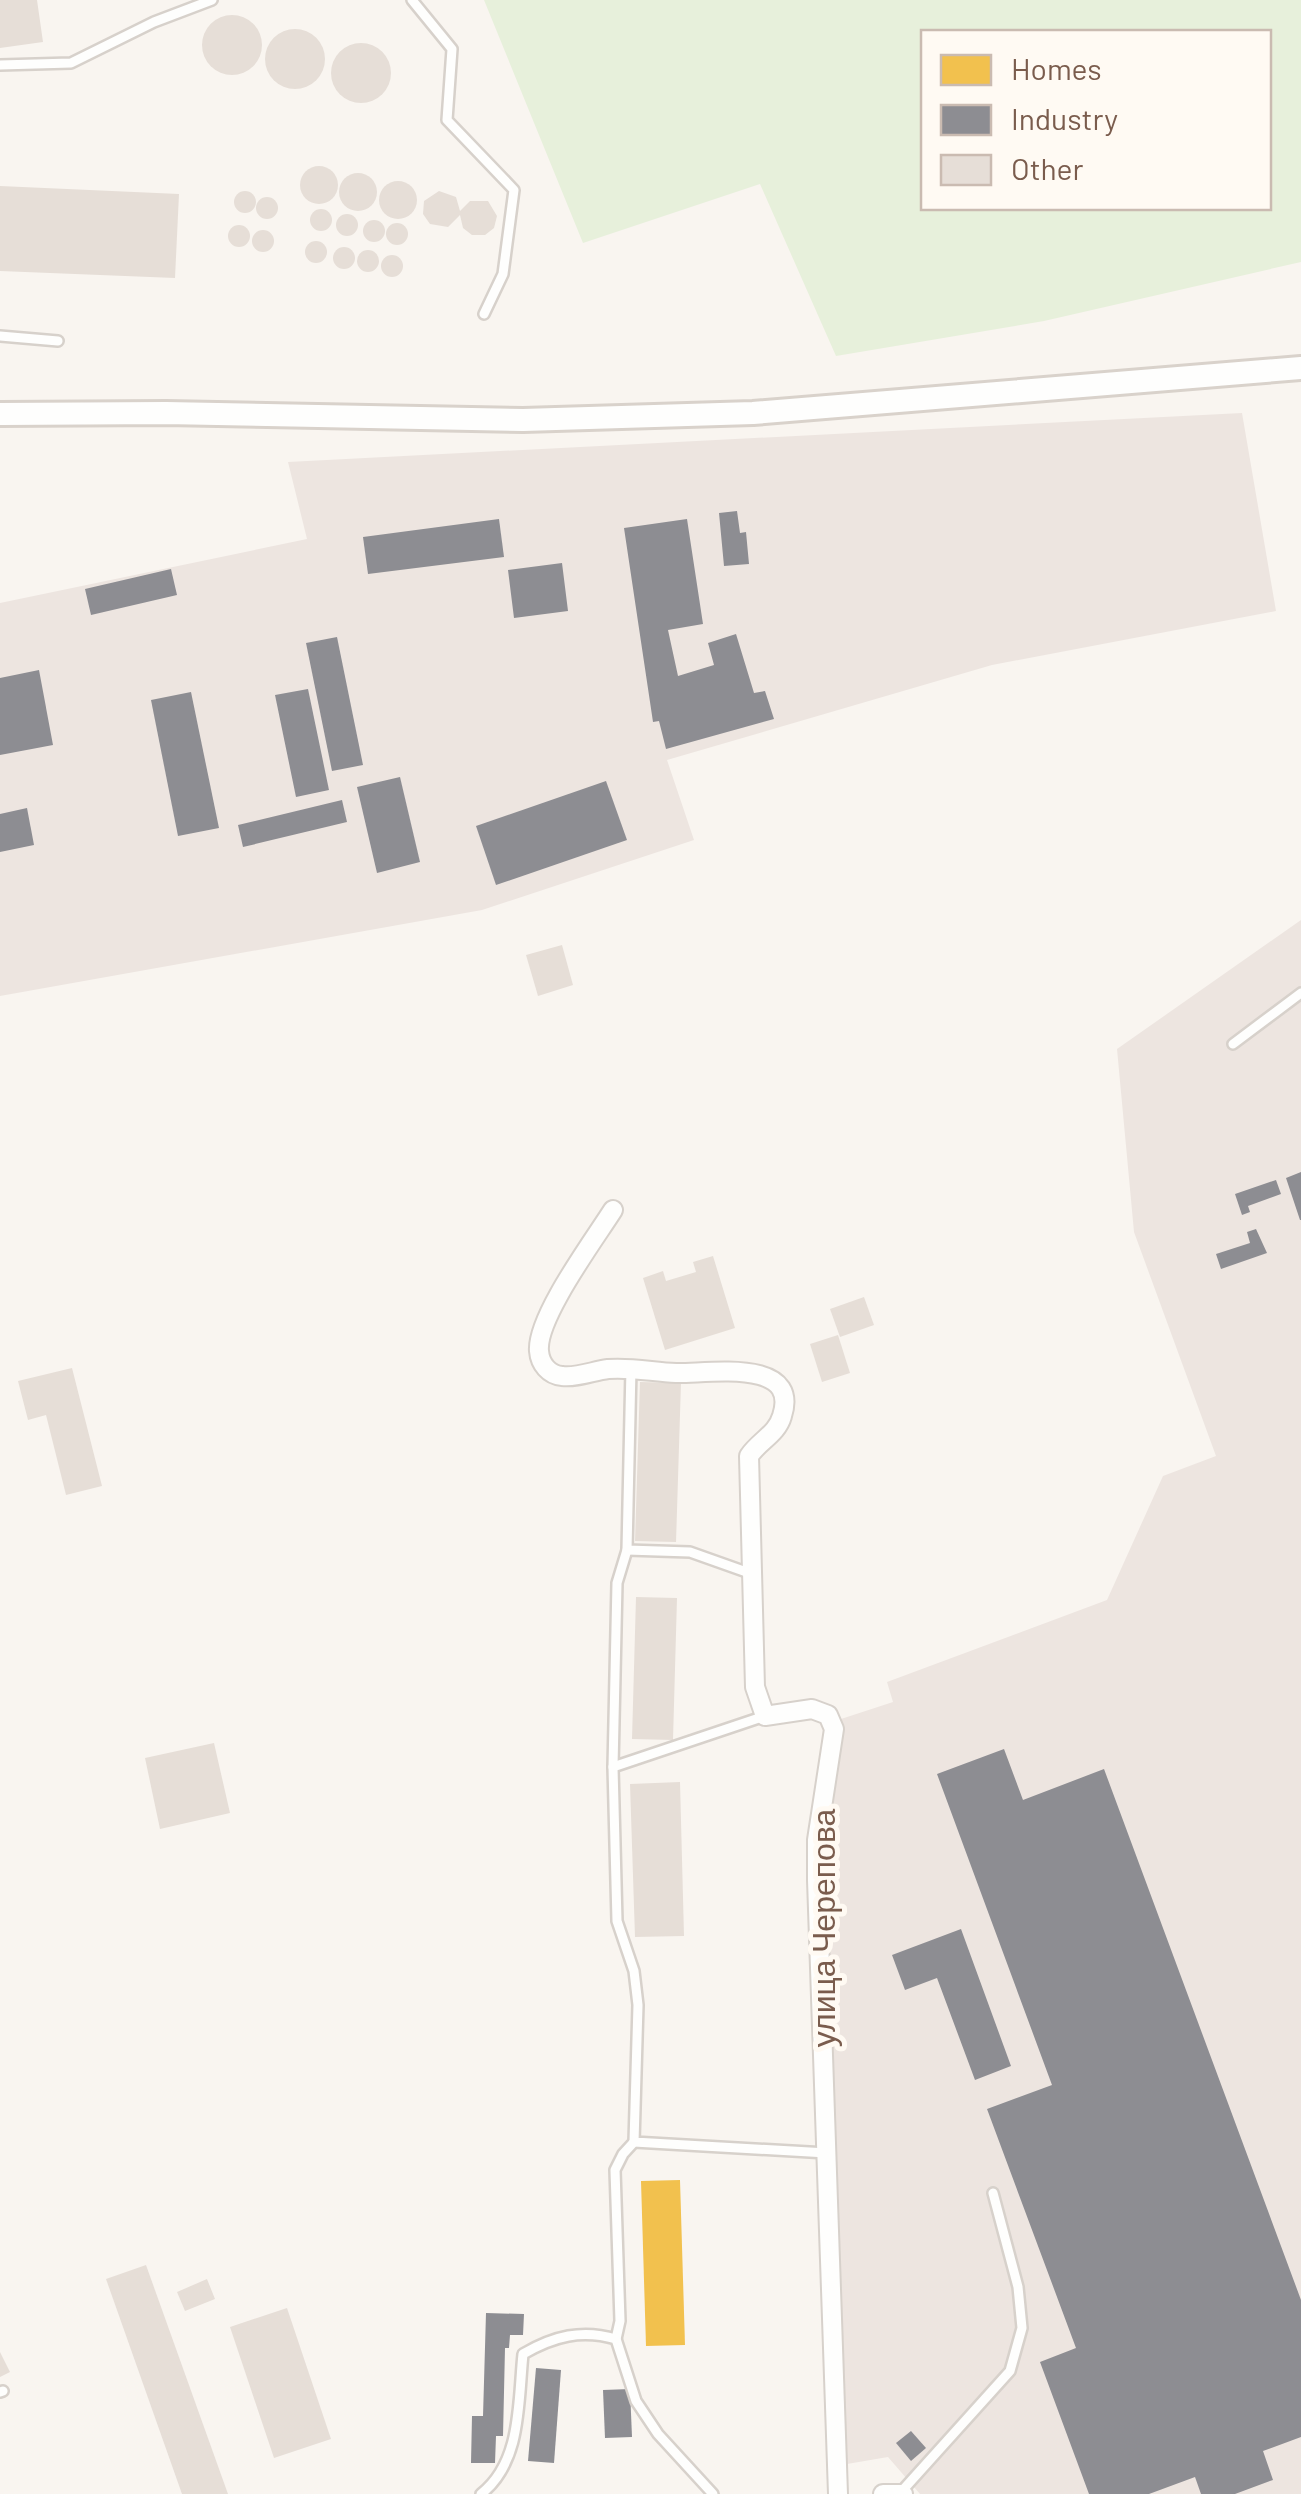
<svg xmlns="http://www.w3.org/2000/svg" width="1301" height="2494" font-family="Barlow,sans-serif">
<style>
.industrial{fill:#ede5e0}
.green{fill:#e7f0db;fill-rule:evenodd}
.homes{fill:#f2c14e}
.industry{fill:#8d8d92}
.building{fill:#e6ded7}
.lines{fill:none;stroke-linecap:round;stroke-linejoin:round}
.lane-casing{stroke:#d7d1cb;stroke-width:14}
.street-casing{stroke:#d7d1cb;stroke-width:22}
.secondary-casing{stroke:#d9d2cb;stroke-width:28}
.lane{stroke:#fefefd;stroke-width:9}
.street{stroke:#fefefd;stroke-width:18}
.secondary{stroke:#fefefd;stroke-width:22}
.labels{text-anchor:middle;stroke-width:10;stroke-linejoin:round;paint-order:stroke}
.street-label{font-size:32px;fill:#7a5c4d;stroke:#fffaf3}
</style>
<rect width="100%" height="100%" fill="#f9f5f0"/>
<g class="industrial">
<path d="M 1242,413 L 1276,611 L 992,665 L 667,760 L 694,840 L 482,910 L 0,996 L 0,603 L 307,539 L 288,462 Z"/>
<path d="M 1301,920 L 1301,2494 L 920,2494 L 888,2457 L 847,2464 L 824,1858 L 841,1719 L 893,1702 L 887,1682 L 1107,1600 L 1163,1476 L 1216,1456 L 1134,1232 L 1117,1049 Z"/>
</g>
<path class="green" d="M 484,0 L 1301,0 L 1301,262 L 1044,321 L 836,356 L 760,184 L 583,243 ZM 924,32 L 1268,32 L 1268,208 L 924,208 Z"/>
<path class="homes" d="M 680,2180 L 685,2345 L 646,2346 L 641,2181 Z"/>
<g class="industry">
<path d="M 737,511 L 740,533 L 746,532 L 749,564 L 724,566 L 719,513 Z"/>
<path d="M 499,519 L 504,557 L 368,574 L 363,537 Z"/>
<path d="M 687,519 L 703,624 L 668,630 L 678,676 L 714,665 L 708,643 L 736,634 L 754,693 L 765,691 L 774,719 L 666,749 L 659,721 L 653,722 L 624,528 Z"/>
<path d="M 562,563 L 568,611 L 514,618 L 508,570 Z"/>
<path d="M 171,569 L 177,595 L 91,615 L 85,589 Z"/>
<path d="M 337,637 L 363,765 L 332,771 L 306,643 Z"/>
<path d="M 39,670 L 53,745 L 0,755 L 0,678 Z"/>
<path d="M 308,689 L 329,790 L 296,797 L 275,695 Z"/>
<path d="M 191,692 L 219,828 L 178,836 L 151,700 Z"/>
<path d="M 400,777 L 420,862 L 377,873 L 357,787 Z"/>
<path d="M 606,781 L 627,840 L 496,885 L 476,826 Z"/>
<path d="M 342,800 L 347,822 L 243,847 L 238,825 Z"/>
<path d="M 27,808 L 34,845 L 0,852 L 0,814 Z"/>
<path d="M 1301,1172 L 1301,1220 L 1300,1220 L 1286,1178 Z"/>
<path d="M 1276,1180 L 1281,1194 L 1248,1206 L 1250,1212 L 1242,1215 L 1235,1194 Z"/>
<path d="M 1256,1229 L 1267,1253 L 1221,1269 L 1216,1254 L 1250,1243 L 1247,1232 Z"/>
<path d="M 1004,1749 L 1023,1800 L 1104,1769 L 1301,2300 L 1301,2437 L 1263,2451 L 1273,2480 L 1235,2494 L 1201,2494 L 1195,2477 L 1149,2494 L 1089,2494 L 1040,2362 L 1076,2348 L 987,2109 L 1052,2085 L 937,1774 Z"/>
<path d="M 961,1929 L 1011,2066 L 975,2080 L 937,1978 L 905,1990 L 892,1955 Z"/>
<path d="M 486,2313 L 524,2314 L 523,2335 L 510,2335 L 509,2348 L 505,2348 L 503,2436 L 496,2436 L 495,2463 L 471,2463 L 472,2416 L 483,2416 Z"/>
<path d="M 536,2368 L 561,2370 L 554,2463 L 528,2461 Z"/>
<path d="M 630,2389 L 632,2437 L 605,2438 L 603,2390 Z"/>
<path d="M 911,2431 L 926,2448 L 911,2461 L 896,2443 Z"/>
</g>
<g class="building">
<path d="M 0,0 L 37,0 L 43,42 L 0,48 Z"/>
<circle cx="232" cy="45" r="30"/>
<circle cx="295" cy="59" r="30"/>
<circle cx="361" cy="73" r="30"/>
<circle cx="319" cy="185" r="19"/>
<circle cx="358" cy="192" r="19"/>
<circle cx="398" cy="200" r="19"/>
<path d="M 0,186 L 179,194 L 175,278 L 0,271 Z"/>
<path d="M 439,191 L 456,197 L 460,211 L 470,201 L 488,201 L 497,216 L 494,228 L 485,235 L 472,235 L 463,228 L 460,215 L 448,227 L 430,224 L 423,214 L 424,201 Z"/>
<circle cx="245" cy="202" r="11"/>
<circle cx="267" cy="208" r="11"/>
<circle cx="321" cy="220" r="11"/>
<circle cx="347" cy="225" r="11"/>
<circle cx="374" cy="231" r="11"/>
<circle cx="397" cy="234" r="11"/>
<circle cx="239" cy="236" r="11"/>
<circle cx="263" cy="241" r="11"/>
<circle cx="316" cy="252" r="11"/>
<circle cx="344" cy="258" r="11"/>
<circle cx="368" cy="261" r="11"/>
<circle cx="392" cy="266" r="11"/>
<path d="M 562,945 L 573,985 L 538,996 L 526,955 Z"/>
<path d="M 713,1256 L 735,1328 L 665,1350 L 643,1278 L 663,1271 L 666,1281 L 696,1272 L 693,1262 Z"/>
<path d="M 864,1297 L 874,1325 L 840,1337 L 830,1309 Z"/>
<path d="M 838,1335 L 850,1373 L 822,1382 L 810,1344 Z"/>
<path d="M 72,1368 L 102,1486 L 66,1495 L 46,1415 L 28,1420 L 18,1381 Z"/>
<path d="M 640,1382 L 681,1383 L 676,1542 L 635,1541 Z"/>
<path d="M 636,1597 L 677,1598 L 673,1740 L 632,1739 Z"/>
<path d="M 214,1743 L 230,1813 L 160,1829 L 145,1758 Z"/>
<path d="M 680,1782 L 684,1936 L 635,1937 L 630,1784 Z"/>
<path d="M 146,2265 L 228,2494 L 182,2494 L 106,2279 Z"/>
<path d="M 207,2279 L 215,2299 L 185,2311 L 177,2292 Z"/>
<path d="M 287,2308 L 331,2439 L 274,2458 L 230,2327 Z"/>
<path d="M 0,2352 L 10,2372 L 0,2377 Z"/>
</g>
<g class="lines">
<defs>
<g id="lane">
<path d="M 412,0 L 452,49 L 447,120 L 514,190 L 503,274 L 484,314"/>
<path d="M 0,65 L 71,63 L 154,22 L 212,0"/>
<path d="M 0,336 L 58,341"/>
<path d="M 1233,1044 L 1301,993"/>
<path d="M 631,1368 L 627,1550 L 690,1552 L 752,1574"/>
<path d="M 765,1716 L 613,1767 L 617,1921 L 634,1971 L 638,2005 L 634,2142 L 827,2153"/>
<path d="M 613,1767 L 617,1583 L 627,1550"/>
<path d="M 616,2339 L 620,2321 L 615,2170 L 623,2154 L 634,2142"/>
<path d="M 0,2392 L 3,2391"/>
<path d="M 901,2492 L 1010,2371 L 1022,2328 L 1018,2287 L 993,2193"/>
<path d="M 481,2494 C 522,2462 518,2402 523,2354 C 554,2336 582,2329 616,2339 L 636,2401 L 658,2434 L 713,2494"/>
</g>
<g id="street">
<path d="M 613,1210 C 594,1240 536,1318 539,1351 C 540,1364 549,1375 562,1376 C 577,1378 593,1371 608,1369 C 631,1367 653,1372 676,1373 C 706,1374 801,1357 782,1416 C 777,1434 759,1441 749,1456 L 755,1687 L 765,1716 L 812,1709 L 828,1715 L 834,1729 L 817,1840 L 817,1880 L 838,2494"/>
<path d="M 883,2494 L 903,2494"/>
</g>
<path id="secondary" d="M 0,414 L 166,413 L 523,420 L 753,413 L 1301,368"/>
</defs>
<use href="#lane" class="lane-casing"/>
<use href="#street" class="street-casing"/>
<use href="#secondary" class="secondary-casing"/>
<use href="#lane" class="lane"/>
<use href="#street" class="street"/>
<use href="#secondary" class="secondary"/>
</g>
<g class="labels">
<g class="street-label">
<text transform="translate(824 1928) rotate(-90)" y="11">улица Черепова</text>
</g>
</g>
<rect x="921" y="30" width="350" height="180" fill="#fffaf3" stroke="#cabbb1" stroke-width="2.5"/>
<rect x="941" y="55" width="50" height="30" fill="#f2c14e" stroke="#cabbb1" stroke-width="2.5"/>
<text x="1011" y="80" font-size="30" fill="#7a5c4d">Homes</text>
<rect x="941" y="105" width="50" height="30" fill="#8d8d92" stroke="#cabbb1" stroke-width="2.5"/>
<text x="1011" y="130" font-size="30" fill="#7a5c4d">Industry</text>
<rect x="941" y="155" width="50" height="30" fill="#e6ded7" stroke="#cabbb1" stroke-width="2.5"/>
<text x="1011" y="180" font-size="30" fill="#7a5c4d">Other</text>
</svg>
